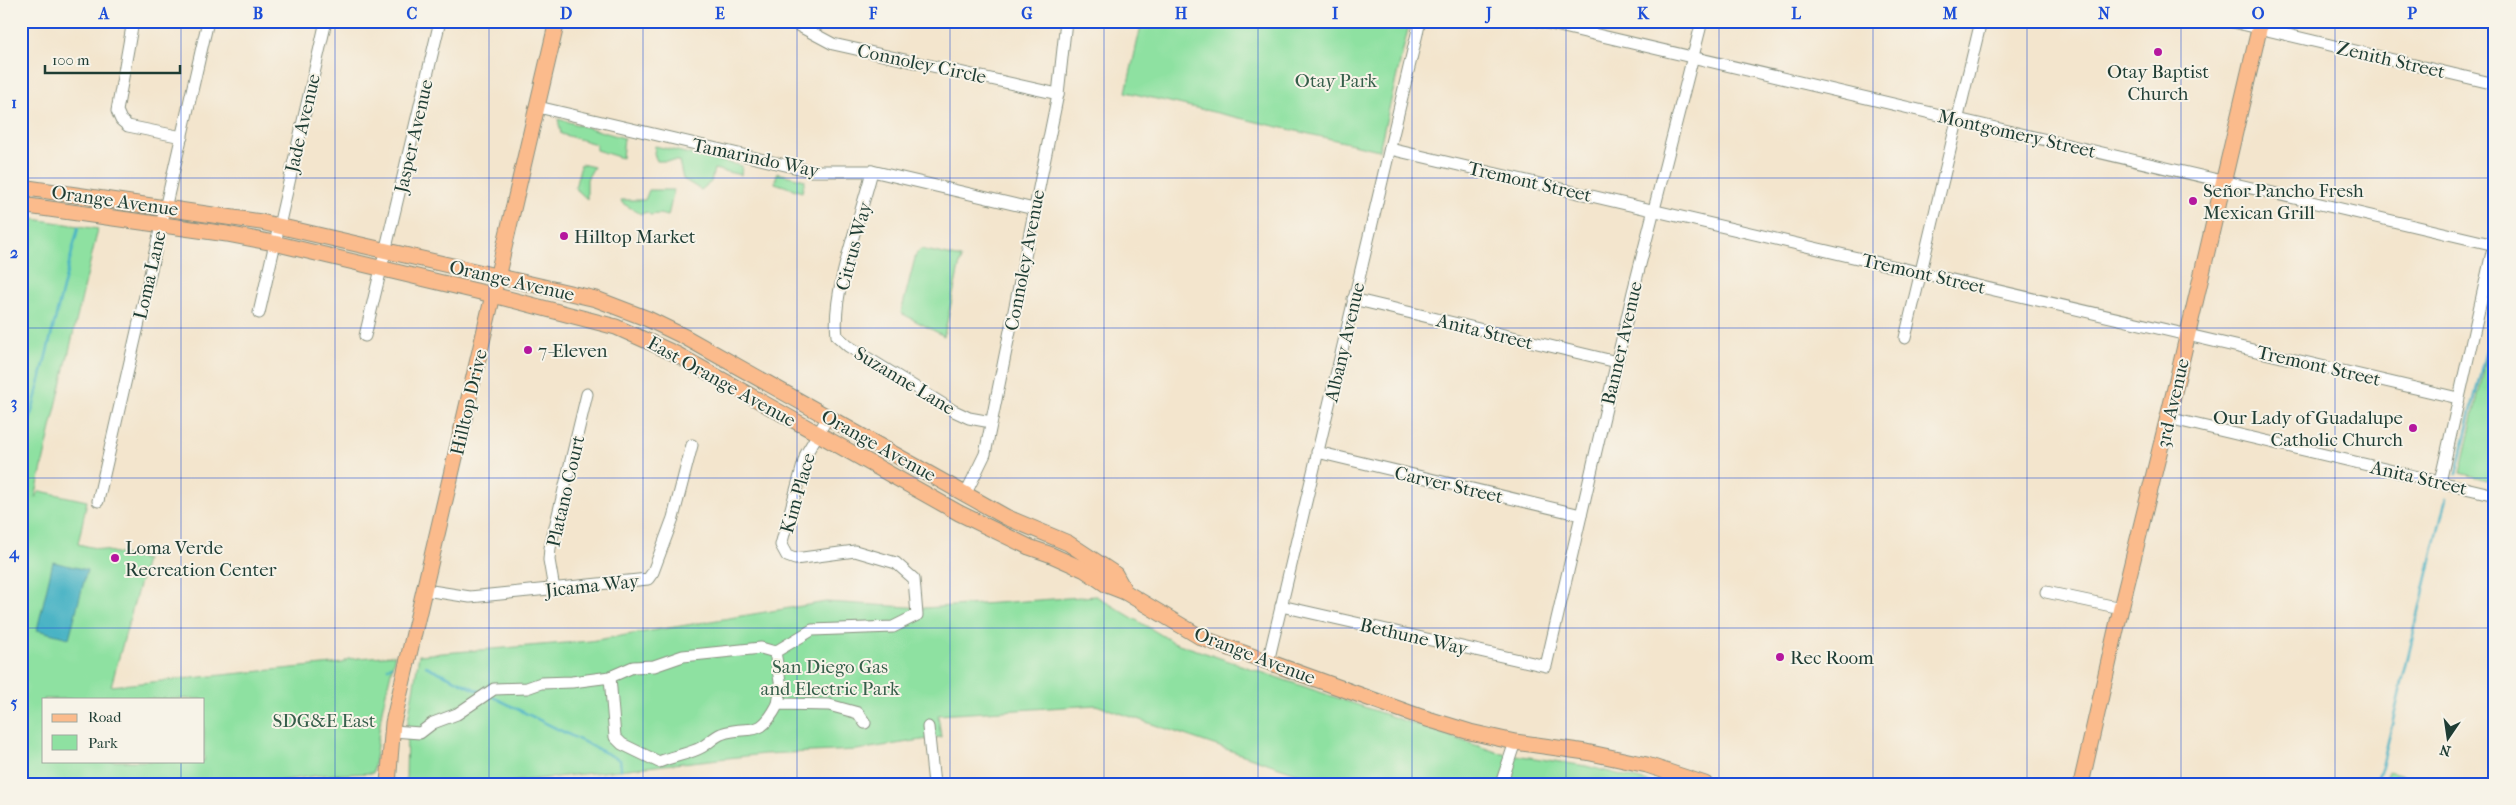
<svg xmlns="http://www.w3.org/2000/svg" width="2516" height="805" font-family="'IM FELL French Canon',serif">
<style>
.green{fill:#8ee1a1;stroke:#568f6a;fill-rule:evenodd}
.water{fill:#48b3c5;stroke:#34787c}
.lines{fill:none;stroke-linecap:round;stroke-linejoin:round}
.stream{stroke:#48b3c5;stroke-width:2.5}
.minor-casing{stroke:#899180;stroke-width:13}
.major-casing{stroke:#899180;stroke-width:17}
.minor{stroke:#fff;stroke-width:11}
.major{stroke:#fbbb8c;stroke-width:15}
.grid{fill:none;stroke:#1d4ed8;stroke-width:1;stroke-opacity:0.55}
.poi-dot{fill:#b5179e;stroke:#f7f3e8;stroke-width:2}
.labels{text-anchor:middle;stroke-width:4;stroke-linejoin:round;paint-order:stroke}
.street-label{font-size:19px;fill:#1f3d34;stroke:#f7f3e8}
.poi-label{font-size:19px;fill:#1f3d34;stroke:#f7f3e8;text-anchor:start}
.park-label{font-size:19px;fill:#355e4a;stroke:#f7f3e8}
.neatline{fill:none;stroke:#1d4ed8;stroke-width:2}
.grid-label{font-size:16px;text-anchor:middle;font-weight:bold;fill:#1d4ed8}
</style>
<rect width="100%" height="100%" fill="#f7f3e8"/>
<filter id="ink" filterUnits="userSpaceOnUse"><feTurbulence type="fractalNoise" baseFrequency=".02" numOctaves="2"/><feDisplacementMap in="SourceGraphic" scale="10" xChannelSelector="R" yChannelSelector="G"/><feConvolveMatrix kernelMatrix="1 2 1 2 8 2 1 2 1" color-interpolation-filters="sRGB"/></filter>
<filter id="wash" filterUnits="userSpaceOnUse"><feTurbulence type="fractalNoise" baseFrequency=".0096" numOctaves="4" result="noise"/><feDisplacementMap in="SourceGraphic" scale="20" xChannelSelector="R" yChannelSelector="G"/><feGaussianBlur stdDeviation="1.12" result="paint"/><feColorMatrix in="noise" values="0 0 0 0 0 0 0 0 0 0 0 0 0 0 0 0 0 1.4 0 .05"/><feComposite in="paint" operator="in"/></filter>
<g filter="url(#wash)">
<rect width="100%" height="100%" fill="#f3e5cd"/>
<g class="green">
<path d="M 1142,21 L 1410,21 L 1379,150 L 1126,92 Z"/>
<path d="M 558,119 L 624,138 L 622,158 L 596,150 L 596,144 L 561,134 Z"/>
<path d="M 655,146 L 742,166 L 741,175 L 714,169 L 711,182 L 701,190 L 683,179 L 679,161 L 657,161 L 654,154 Z"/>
<path d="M 581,164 L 594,167 L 587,179 L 587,199 L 575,188 Z"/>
<path d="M 777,173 L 805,180 L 802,192 L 775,183 Z"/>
<path d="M 649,190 L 674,190 L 668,216 L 659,214 L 650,215 L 647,212 L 641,214 L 622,203 L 621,200 L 645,200 Z"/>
<path d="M 21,217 L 98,229 C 77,319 55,408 35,498 L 40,491 L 87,501 L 78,544 L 146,560 L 111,686 L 343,663 L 348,659 L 395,655 L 382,710 L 373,773 L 321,775 L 257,784 L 21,784 ZM 44,699 L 204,699 L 204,761 L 44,761 Z"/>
<path d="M 921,249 L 961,258 L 944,336 L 901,313 L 916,254 Z"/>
<path d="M 2495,321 L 2495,482 L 2460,473 Z"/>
<path d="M 1096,596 L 1173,642 L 1496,752 L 1586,766 L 1656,784 L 1329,784 L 1096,705 L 938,715 L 941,737 L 857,750 L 764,754 L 502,783 L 406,784 L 407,727 L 419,655 L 590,641 L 826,602 L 924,608 Z"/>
<path d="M 2388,771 L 2442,784 L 2385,784 Z"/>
</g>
<path class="water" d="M 53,562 L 87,570 L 69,638 L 37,630 Z"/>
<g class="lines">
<g class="stream">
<path d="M 21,439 L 28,428 L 78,228"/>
<path d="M 2456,473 L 2495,314"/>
<path d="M 426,666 L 483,693"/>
<path d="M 388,668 L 391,666"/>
<path d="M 491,696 L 620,760 L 621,770"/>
<path d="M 2369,784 L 2378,777 L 2382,767 L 2446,497"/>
</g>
</g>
</g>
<g filter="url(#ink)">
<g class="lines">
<defs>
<g id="minor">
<path d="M 133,21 L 117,111 L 121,120 L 128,126 L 182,137"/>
<path d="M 790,21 L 833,44 L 1058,94"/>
<path d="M 1538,21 L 2495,245"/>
<path d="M 2229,21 L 2495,84"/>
<path d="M 538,107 L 811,171 L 872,171 L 1034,209"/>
<path d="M 1390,149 L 2458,398"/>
<path d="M 872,171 C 861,217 831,291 837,336 L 848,346 L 954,411 L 969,418 L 991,422"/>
<path d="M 1353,299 L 1617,362"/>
<path d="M 259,313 L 326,21"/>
<path d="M 365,336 L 440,21"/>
<path d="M 1905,338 L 1981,21"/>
<path d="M 2168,418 L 2495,495"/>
<path d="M 1317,452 L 1581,515"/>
<path d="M 2440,482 L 2495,239"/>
<path d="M 966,493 L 985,454 L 1058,94 L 1066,21"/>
<path d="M 98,501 L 208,21"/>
<path d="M 554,589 L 549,560 L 550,548 L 587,394"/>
<path d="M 425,590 L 470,597 L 648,579 L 653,572 L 673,518 L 692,445"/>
<path d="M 2046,592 L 2121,608"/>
<path d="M 1281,606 L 1546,666 L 1633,292 L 1702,21"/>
<path d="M 775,652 L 812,630 L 893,627 L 917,615 L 914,579 L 896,563 L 855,551 L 795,559 L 787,556 L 781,545 L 806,454 L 828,417"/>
<path d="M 1268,662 L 1420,21"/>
<path d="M 610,677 L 633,667 L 654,666 L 683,656 L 761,648 L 775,652 L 781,687 L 778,704"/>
<path d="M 928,727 L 934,784"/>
<path d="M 393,731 L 420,733 L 433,723 L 457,714 L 494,689 L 527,688 L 541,683 L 572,682 L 610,677 L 615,737 L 622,744 L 659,762 C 673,756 690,754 702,747 C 709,743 714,737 721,734 C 751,723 758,742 778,704 L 829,705 L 858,713 L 865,723"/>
<path d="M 1501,784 L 1515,742"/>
</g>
<g id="major">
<path d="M 21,187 L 261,222 L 596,299 L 648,319 L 685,337 L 1006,517 L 1068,543 L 1115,574 L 1125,592 L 1202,638 L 1421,717 L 1470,732 L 1515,742 L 1586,752 L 1647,765 L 1705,784"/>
<path d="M 21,205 L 227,234 L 274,243 L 493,295 L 616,327 L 676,354 L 959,513 L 1029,547 L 1049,554 L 1085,570 L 1107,585 L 1125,592"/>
<path d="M 2177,380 L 2261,21"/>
<path d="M 388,784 L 393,723 L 557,21"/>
<path d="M 2081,784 L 2121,608 L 2176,384"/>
</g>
</defs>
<use href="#minor" class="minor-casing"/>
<use href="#major" class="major-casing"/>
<use href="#minor" class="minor"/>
<use href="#major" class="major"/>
</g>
</g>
<path class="grid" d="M 181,21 L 181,699M 335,21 L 335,784M 489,21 L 489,784M 643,21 L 643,784M 797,21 L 797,784M 950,21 L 950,784M 1104,21 L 1104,784M 1258,21 L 1258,784M 1412,21 L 1412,784M 1566,21 L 1566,784M 1719,21 L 1719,784M 1873,21 L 1873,784M 2027,21 L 2027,784M 2181,21 L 2181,784M 2335,21 L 2335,784M 21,178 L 2495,178M 21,328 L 2495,328M 21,478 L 2495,478M 21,628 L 2495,628M 181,761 L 181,784"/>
<g class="poi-dot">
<circle cx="2158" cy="52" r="5"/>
<circle cx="2193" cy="201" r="5"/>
<circle cx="564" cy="236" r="5"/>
<circle cx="528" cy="350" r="5"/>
<circle cx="2413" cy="428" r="5"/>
<circle cx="115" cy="558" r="5"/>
<circle cx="1780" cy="657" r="5"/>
</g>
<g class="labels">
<g class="street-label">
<text transform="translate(2391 59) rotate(13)" y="7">Zenith Street</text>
<text transform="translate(922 63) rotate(12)" y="7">Connoley Circle</text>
<text transform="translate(302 123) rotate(-77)" y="7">Jade Avenue</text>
<text transform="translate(2017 133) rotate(13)" y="7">Montgomery Street</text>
<text transform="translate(413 136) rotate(-77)" y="7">Jasper Avenue</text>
<text transform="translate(756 157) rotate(12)" y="7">Tamarindo Way</text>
<text transform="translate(1530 181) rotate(13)" y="7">Tremont Street</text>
<text transform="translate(115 200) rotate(8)" y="7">Orange Avenue</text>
<text transform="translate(853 246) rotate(-75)" y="7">Citrus Way</text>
<text transform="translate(1024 260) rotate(-79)" y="7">Connoley Avenue</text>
<text transform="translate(1924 273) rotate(13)" y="7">Tremont Street</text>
<text transform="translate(149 275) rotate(-77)" y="7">Loma Lane</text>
<text transform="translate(512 280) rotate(13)" y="7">Orange Avenue</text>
<text transform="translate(1485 331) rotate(14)" y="7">Anita Street</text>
<text transform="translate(1344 342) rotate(-77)" y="7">Albany Avenue</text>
<text transform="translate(1621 343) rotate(-77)" y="7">Banner Avenue</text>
<text transform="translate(2319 365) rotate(13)" y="7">Tremont Street</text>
<text transform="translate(905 380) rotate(31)" y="7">Suzanne Lane</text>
<text transform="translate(722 381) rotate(29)" y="7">East Orange Avenue</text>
<text transform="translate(468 402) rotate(-77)" y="7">Hilltop Drive</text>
<text transform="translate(2172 403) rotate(-77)" y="7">3rd Avenue</text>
<text transform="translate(879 445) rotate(29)" y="7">Orange Avenue</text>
<text transform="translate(2419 477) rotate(13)" y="7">Anita Street</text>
<text transform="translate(1449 484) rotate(13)" y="7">Carver Street</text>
<text transform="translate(565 491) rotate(-77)" y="7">Platano Court</text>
<text transform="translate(797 493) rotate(-74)" y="7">Kim Place</text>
<text transform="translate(592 585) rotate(-6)" y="7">Jicama Way</text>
<text transform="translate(1414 636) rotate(13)" y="7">Bethune Way</text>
<text transform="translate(1255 655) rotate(21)" y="7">Orange Avenue</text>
</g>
<g class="poi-label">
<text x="2158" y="78" text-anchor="middle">Otay Baptist<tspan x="2158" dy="22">Church</tspan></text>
<text x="2203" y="197">Señor Pancho Fresh<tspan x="2203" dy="22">Mexican Grill</tspan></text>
<text x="574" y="243">Hilltop Market</text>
<text x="538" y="357">7-Eleven</text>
<text x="2403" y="424" text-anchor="end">Our Lady of Guadalupe<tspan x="2403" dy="22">Catholic Church</tspan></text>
<text x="125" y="554">Loma Verde<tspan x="125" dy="22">Recreation Center</tspan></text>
<text x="1790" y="664">Rec Room</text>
</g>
<g class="park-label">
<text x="1336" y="87">Otay Park</text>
<text x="830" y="673">San Diego Gas<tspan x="830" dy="22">and Electric Park</tspan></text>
<text x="324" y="727">SDG&amp;E East</text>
</g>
</g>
<rect width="2516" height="805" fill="none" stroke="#f7f3e8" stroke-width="55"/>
<rect x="42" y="698" width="162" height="65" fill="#f7f3e8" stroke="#a1aaa0"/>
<rect x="52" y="714" width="25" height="8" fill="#fbbb8c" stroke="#a1aaa0"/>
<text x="88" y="722" font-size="15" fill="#1f3d34">Road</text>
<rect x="52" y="735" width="25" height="15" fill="#8ee1a1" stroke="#a1aaa0"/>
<text x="88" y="748" font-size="15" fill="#1f3d34">Park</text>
<g transform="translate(2448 738) rotate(193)" stroke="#f7f3e8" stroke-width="4" paint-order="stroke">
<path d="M0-4L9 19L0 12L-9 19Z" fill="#1f3d34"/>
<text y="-8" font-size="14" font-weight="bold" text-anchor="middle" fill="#1f3d34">N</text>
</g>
<path d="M45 65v8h135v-8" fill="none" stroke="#1f3d34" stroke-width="2.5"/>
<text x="52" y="65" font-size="15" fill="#1f3d34" stroke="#f7f3e8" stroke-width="4" paint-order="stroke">100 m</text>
<rect x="28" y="28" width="2460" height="750" class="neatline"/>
<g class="grid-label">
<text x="104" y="19">A</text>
<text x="258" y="19">B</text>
<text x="412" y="19">C</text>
<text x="566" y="19">D</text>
<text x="720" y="19">E</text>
<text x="873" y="19">F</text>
<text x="1027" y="19">G</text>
<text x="1181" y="19">H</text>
<text x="1335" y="19">I</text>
<text x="1489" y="19">J</text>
<text x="1643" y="19">K</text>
<text x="1796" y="19">L</text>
<text x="1950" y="19">M</text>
<text x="2104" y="19">N</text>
<text x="2258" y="19">O</text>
<text x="2412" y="19">P</text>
<text x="14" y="108">1</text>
<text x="14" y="258">2</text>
<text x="14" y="408">3</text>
<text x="14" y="558">4</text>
<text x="14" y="708">5</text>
</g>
</svg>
